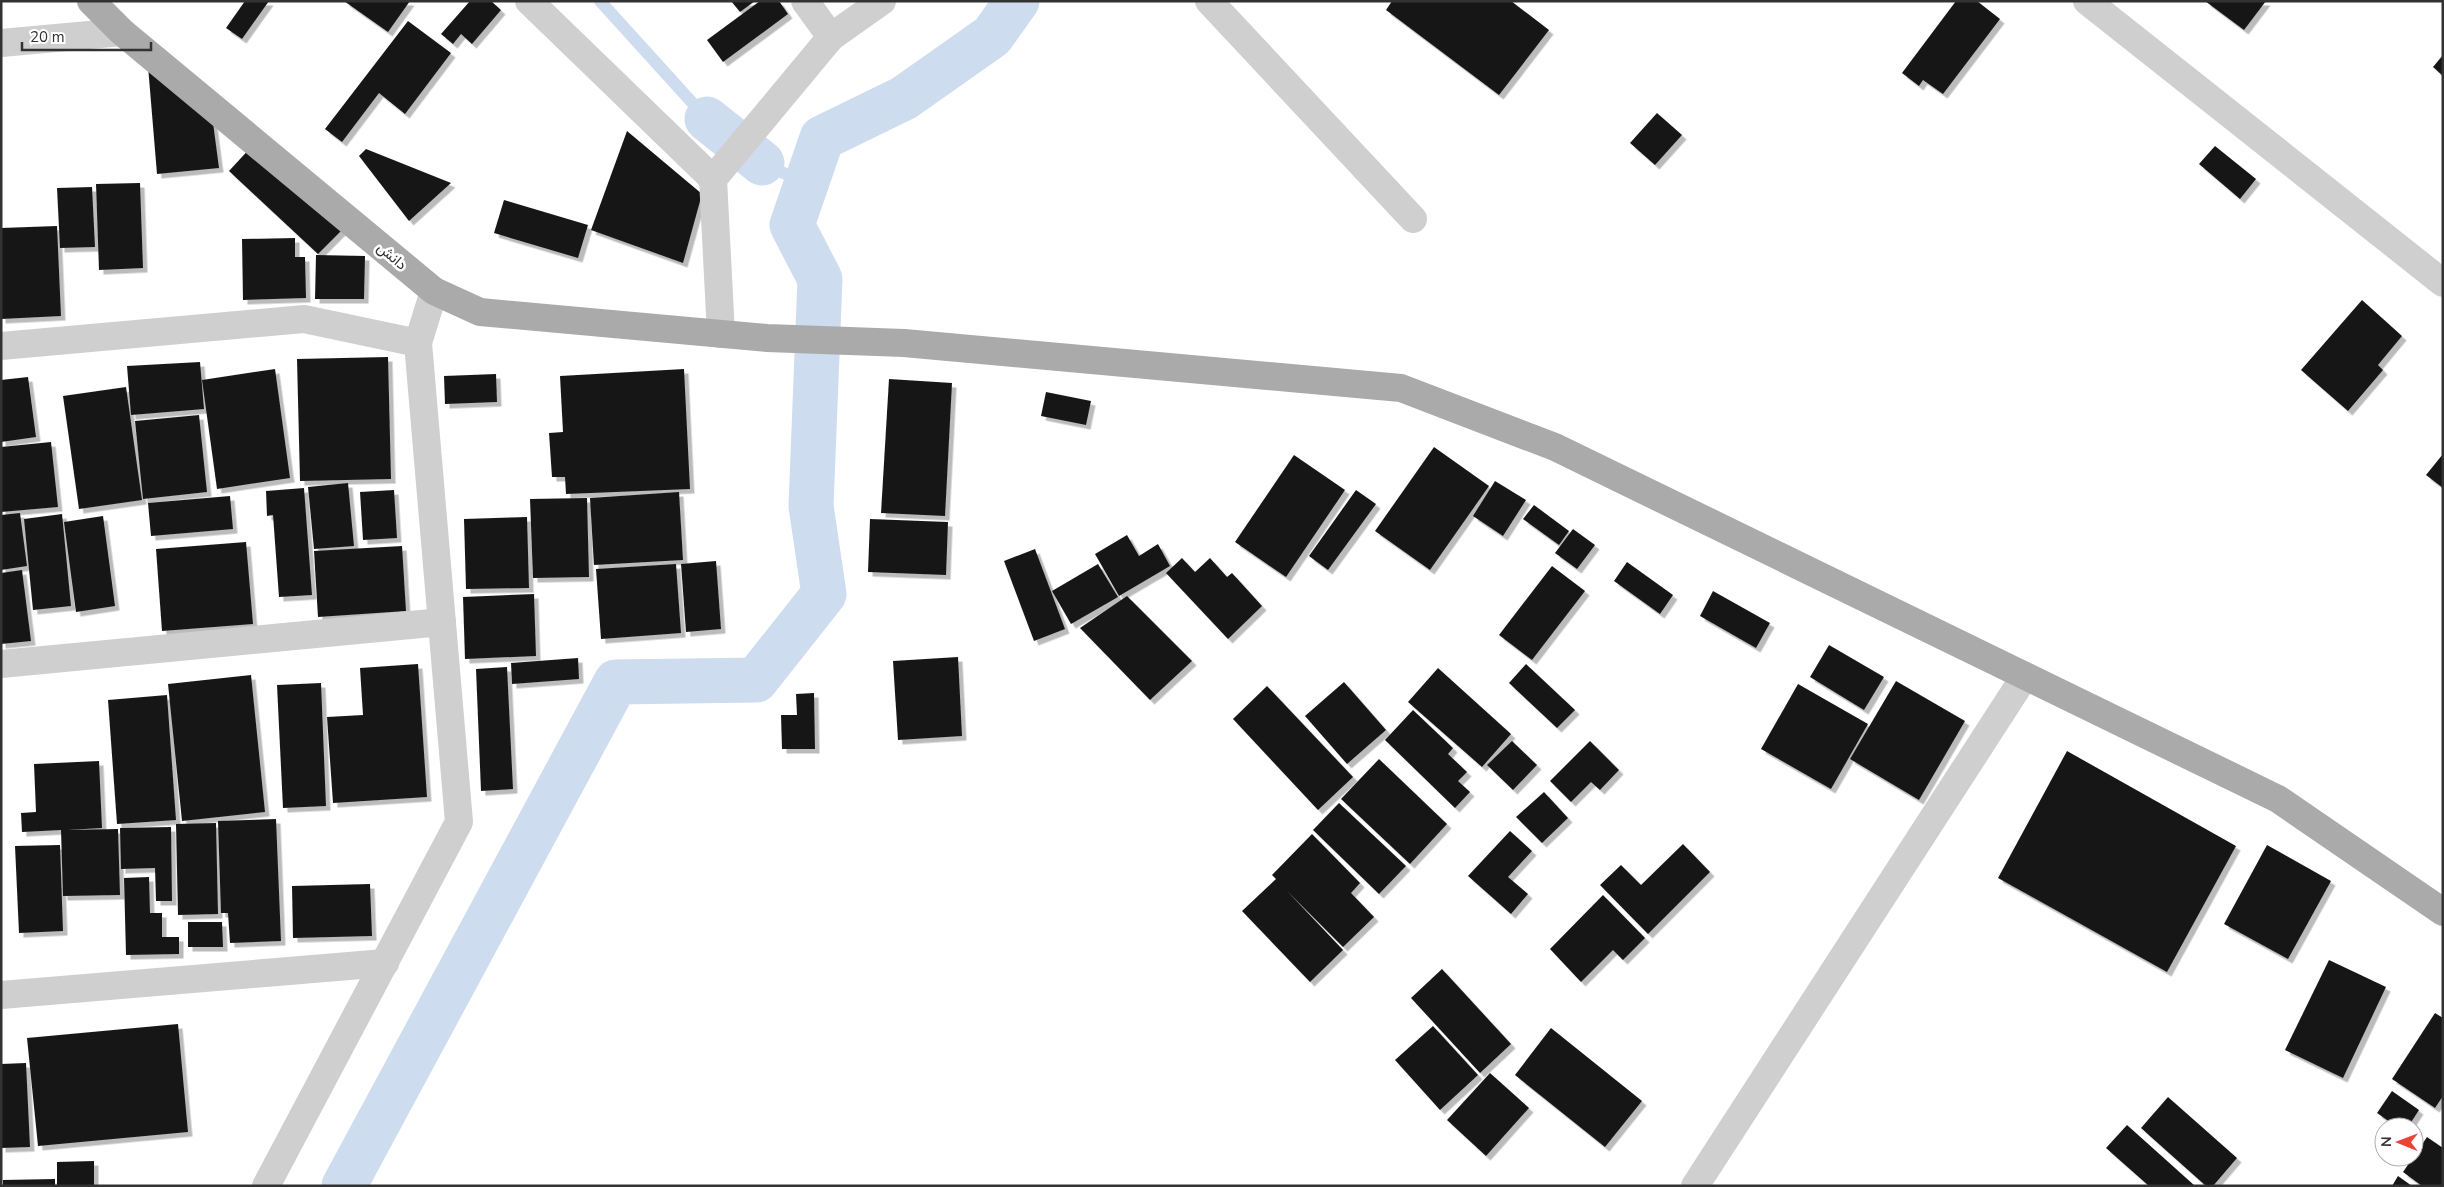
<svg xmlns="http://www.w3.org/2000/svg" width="2444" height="1187" font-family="'Nunito Sans',Vazirmatn,sans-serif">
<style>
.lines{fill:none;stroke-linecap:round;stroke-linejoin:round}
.stream{stroke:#cddcee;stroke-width:12}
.canal{stroke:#cddcee;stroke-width:45}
.building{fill:#191919;filter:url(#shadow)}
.minor{stroke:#cfcfcf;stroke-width:28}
.major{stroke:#aaa;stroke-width:28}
.labels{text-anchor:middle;stroke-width:5;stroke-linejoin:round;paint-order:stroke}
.street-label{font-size:15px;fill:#323232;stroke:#fff}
</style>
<defs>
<filter id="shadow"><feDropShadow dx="4.5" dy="4.5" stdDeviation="0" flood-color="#0004"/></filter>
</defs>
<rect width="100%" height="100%" fill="#fff"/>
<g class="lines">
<g class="stream">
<path d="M 600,1 L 707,119"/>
<path d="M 762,163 L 807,184"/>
</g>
<g class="canal">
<path d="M 707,119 L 762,163"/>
<path d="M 344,1186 L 616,682 L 756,680 L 824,594 L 811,506 L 820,279 L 792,225 L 822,138 L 904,98 L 992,36 L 1017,1"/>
</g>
</g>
<g class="building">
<path d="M 245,1 L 269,1 L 242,39 L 226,28 Z"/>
<path d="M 344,1 L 410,1 L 388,32 Z"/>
<path d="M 470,1 L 491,1 L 501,10 L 472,44 L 461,34 L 453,44 L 441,34 Z"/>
<path d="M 731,1 L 755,1 L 740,12 Z"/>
<path d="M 760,1 L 779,1 L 788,14 L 723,62 L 707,40 Z"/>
<path d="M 1392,1 L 1511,1 L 1549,30 L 1499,95 L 1386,10 Z"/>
<path d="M 1956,1 L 1977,1 L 2000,19 L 1943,94 L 1923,80 L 1919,86 L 1902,73 Z"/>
<path d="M 2205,1 L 2266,1 L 2244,30 Z"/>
<path d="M 408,21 L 451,53 L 405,114 L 379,93 L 342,142 L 325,129 Z"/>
<path d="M 2443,55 L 2443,76 L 2433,67 Z"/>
<path d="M 148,66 L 212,115 L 219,168 L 157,174 Z"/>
<path d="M 1657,113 L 1682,135 L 1655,165 L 1630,143 Z"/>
<path d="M 627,131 L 702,194 L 683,263 L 591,230 Z"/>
<path d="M 253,145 L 343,229 L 318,254 L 229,171 Z"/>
<path d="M 2215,146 L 2256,179 L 2240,199 L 2199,164 Z"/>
<path d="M 366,149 L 451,183 L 409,221 L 359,156 Z"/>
<path d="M 140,183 L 143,268 L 99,270 L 96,184 Z"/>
<path d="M 92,187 L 95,247 L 60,248 L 57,188 Z"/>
<path d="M 504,200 L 588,225 L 578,258 L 494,233 Z"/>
<path d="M 57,226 L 61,316 L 1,319 L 1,228 Z"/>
<path d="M 295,238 L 295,257 L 305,257 L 306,298 L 243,300 L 242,239 Z"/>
<path d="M 316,255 L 365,256 L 364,299 L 315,299 Z"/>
<path d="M 2362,300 L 2402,336 L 2378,365 L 2383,370 L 2348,411 L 2301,370 Z"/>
<path d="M 388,357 L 391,479 L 300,481 L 297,359 Z"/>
<path d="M 200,362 L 204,409 L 131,415 L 127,366 Z"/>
<path d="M 275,369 L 290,478 L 217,489 L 202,380 Z"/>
<path d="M 684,369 L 690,489 L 566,494 L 565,477 L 552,477 L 549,433 L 563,432 L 560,376 Z"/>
<path d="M 496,374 L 497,402 L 445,404 L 444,376 Z"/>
<path d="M 28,377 L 36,437 L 1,442 L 1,380 Z"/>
<path d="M 889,379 L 952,383 L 945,516 L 881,513 Z"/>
<path d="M 126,387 L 142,500 L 79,509 L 63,396 Z"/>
<path d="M 1046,392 L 1091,401 L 1086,425 L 1041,416 Z"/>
<path d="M 199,415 L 207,492 L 143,499 L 135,421 Z"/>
<path d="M 51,442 L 58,507 L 1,512 L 1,447 Z"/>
<path d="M 1434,447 L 1489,486 L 1430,570 L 1375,531 Z"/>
<path d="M 2443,454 L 2443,488 L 2426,475 Z"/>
<path d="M 1294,455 L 1345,490 L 1286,577 L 1235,542 Z"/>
<path d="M 1495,481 L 1526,500 L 1503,536 L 1473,516 Z"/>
<path d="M 348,483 L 354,546 L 314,549 L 308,487 Z"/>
<path d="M 304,488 L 312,595 L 279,597 L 273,515 L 267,516 L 266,491 Z"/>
<path d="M 394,490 L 397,538 L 363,540 L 360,492 Z"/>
<path d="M 1356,490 L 1376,504 L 1328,570 L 1309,556 Z"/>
<path d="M 679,492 L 683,560 L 594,565 L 590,498 Z"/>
<path d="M 230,496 L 233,529 L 151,536 L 148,503 Z"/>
<path d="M 587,498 L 589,577 L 533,578 L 530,499 Z"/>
<path d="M 1534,505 L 1569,531 L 1559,545 L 1523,519 Z"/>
<path d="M 20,513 L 27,566 L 1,570 L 1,515 Z"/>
<path d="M 62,514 L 71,606 L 33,610 L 24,519 Z"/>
<path d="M 103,516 L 115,606 L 76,612 L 64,522 Z"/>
<path d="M 527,517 L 529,588 L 466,589 L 464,519 Z"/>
<path d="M 870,519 L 948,522 L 946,575 L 868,572 Z"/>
<path d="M 1573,529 L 1595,545 L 1577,569 L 1555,553 Z"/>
<path d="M 1127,535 L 1139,556 L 1158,544 L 1170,566 L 1119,596 L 1095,554 Z"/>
<path d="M 246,542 L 253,624 L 162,631 L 156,549 Z"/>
<path d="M 402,546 L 406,611 L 318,617 L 314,551 Z"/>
<path d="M 1035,549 L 1065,629 L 1034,641 L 1004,561 Z"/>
<path d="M 1182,558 L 1195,572 L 1210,558 L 1227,577 L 1232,573 L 1262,606 L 1228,639 L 1166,573 Z"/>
<path d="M 716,561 L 721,629 L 686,632 L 681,564 Z"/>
<path d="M 1627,562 L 1673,595 L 1660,614 L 1614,581 Z"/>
<path d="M 676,564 L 681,633 L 601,639 L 596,569 Z"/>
<path d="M 1098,564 L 1118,597 L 1071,624 L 1052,591 Z"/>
<path d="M 1552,566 L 1585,591 L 1532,660 L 1499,635 Z"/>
<path d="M 22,570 L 31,641 L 1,644 L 1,573 Z"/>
<path d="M 1713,591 L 1770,623 L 1756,648 L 1700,616 Z"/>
<path d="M 534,594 L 536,656 L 465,659 L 463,597 Z"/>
<path d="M 1127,596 L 1192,661 L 1150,700 L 1080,628 Z"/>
<path d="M 1829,645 L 1884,677 L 1864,710 L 1810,677 Z"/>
<path d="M 958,657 L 962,736 L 898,740 L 893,661 Z"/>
<path d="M 578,658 L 579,679 L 512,684 L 511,663 Z"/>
<path d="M 418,664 L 427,797 L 333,803 L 327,717 L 363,715 L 360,668 Z"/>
<path d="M 1526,664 L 1575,710 L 1557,728 L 1509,683 Z"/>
<path d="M 507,667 L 513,789 L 481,791 L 476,669 Z"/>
<path d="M 1438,668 L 1511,734 L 1482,767 L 1408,702 Z"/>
<path d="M 251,675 L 265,812 L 182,821 L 168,684 Z"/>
<path d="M 1896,681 L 1965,721 L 1919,800 L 1850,759 Z"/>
<path d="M 1344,682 L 1386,730 L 1347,764 L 1305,716 Z"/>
<path d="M 321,683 L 326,806 L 283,808 L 277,685 Z"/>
<path d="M 1798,684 L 1868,724 L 1831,789 L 1761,749 Z"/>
<path d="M 1267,686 L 1353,777 L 1318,810 L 1233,719 Z"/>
<path d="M 814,693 L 815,749 L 782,749 L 781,715 L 797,715 L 796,694 Z"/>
<path d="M 167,695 L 176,820 L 117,824 L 108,700 Z"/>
<path d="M 1413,710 L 1453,748 L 1448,754 L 1467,772 L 1458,781 L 1470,792 L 1455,808 L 1385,740 Z"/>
<path d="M 1512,741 L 1537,765 L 1513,790 L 1487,765 Z"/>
<path d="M 1590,741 L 1619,770 L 1600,790 L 1591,782 L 1571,802 L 1550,781 Z"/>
<path d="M 2067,751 L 2236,846 L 2167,972 L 1998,878 Z"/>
<path d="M 1379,759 L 1447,824 L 1410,864 L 1341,799 Z"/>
<path d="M 99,761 L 102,828 L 67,830 L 118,829 L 120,895 L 63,896 L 61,830 L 22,832 L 21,813 L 36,812 L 34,764 Z"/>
<path d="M 1544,792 L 1568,818 L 1542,843 L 1516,817 Z"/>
<path d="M 1339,803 L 1406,866 L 1379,894 L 1313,830 Z"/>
<path d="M 276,819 L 281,941 L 230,943 L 228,913 L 221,913 L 218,821 Z"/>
<path d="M 216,823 L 218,914 L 178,915 L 176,824 Z"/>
<path d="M 171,827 L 172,901 L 156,901 L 155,868 L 121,869 L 120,828 Z"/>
<path d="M 1510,831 L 1532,851 L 1508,877 L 1528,894 L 1511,914 L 1468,876 Z"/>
<path d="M 1312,834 L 1360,883 L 1351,893 L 1374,917 L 1343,947 L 1287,891 L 1343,950 L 1310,982 L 1242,911 L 1276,879 L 1272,875 Z"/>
<path d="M 1683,844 L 1710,872 L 1648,934 L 1600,885 L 1621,865 L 1641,885 Z"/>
<path d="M 60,845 L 63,931 L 19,933 L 15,846 Z"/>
<path d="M 2267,845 L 2331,881 L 2288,959 L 2224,924 Z"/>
<path d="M 149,877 L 150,913 L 162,913 L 162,937 L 179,937 L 179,954 L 126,955 L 124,878 Z"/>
<path d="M 370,884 L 372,936 L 293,938 L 292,886 Z"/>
<path d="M 1603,895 L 1645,938 L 1623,960 L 1613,950 L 1581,982 L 1550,949 Z"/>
<path d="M 188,922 L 222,922 L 223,947 L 188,947 Z"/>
<path d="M 2329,960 L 2386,987 L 2343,1078 L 2285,1050 Z"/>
<path d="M 1442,969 L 1511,1044 L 1480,1073 L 1411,998 Z"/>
<path d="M 2435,1013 L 2443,1018 L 2443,1096 L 2435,1108 L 2392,1079 Z"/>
<path d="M 178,1024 L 188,1132 L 38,1146 L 27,1038 Z"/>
<path d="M 1433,1026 L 1478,1075 L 1440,1110 L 1395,1060 Z"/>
<path d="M 1551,1028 L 1642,1101 L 1605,1147 L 1515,1075 Z"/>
<path d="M 26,1063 L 30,1147 L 1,1148 L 1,1064 Z"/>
<path d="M 1490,1073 L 1529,1108 L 1486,1156 L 1447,1120 Z"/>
<path d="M 2392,1091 L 2419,1110 L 2408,1127 L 2397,1127 L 2377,1113 Z"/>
<path d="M 2168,1097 L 2237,1158 L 2213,1186 L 2206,1186 L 2141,1128 Z"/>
<path d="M 2127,1125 L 2195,1186 L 2149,1186 L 2106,1148 Z"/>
<path d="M 2427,1137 L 2443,1148 L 2443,1186 L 2422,1186 L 2403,1172 Z"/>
<path d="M 94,1161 L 94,1186 L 57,1186 L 57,1162 Z"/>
<path d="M 2398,1176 L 2412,1186 L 2392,1186 Z"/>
<path d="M 55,1179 L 55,1186 L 3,1186 L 3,1180 Z"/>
</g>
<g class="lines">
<g class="minor">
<path d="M 529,1 L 713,179"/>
<path d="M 805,1 L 831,37"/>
<path d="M 1209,1 L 1413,219"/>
<path d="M 2087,1 L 2443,283"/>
<path d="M 1,43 L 122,32"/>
<path d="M 721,334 L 713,179 L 831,37 L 882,1"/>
<path d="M 1,346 L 304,319 L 418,343"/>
<path d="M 1,664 L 442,622"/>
<path d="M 1,995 L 385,963"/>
<path d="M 266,1186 L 459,822 L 418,343 L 434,291"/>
<path d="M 1695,1186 L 2025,676"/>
</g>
<path class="major" d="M 91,1 L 122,32 L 434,291 L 480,312 L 767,338 L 904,343 L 1401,388 L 1555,447 L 2278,799 L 2443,912"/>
</g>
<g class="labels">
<g class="street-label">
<text transform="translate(392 256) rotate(40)" y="5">دانش</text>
</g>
</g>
<rect width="2444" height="1187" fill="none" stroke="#323232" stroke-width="5"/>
<g transform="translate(2399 1142) rotate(271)"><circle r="24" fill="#ffffff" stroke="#adadad"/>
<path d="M0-4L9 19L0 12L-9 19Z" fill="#e94534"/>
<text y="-8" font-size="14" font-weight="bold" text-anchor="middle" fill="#323232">N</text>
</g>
<path d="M22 42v8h129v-8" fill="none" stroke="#323232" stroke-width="2.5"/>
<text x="30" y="42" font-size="15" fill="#323232" stroke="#ffffff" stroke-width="4" paint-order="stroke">20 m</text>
</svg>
